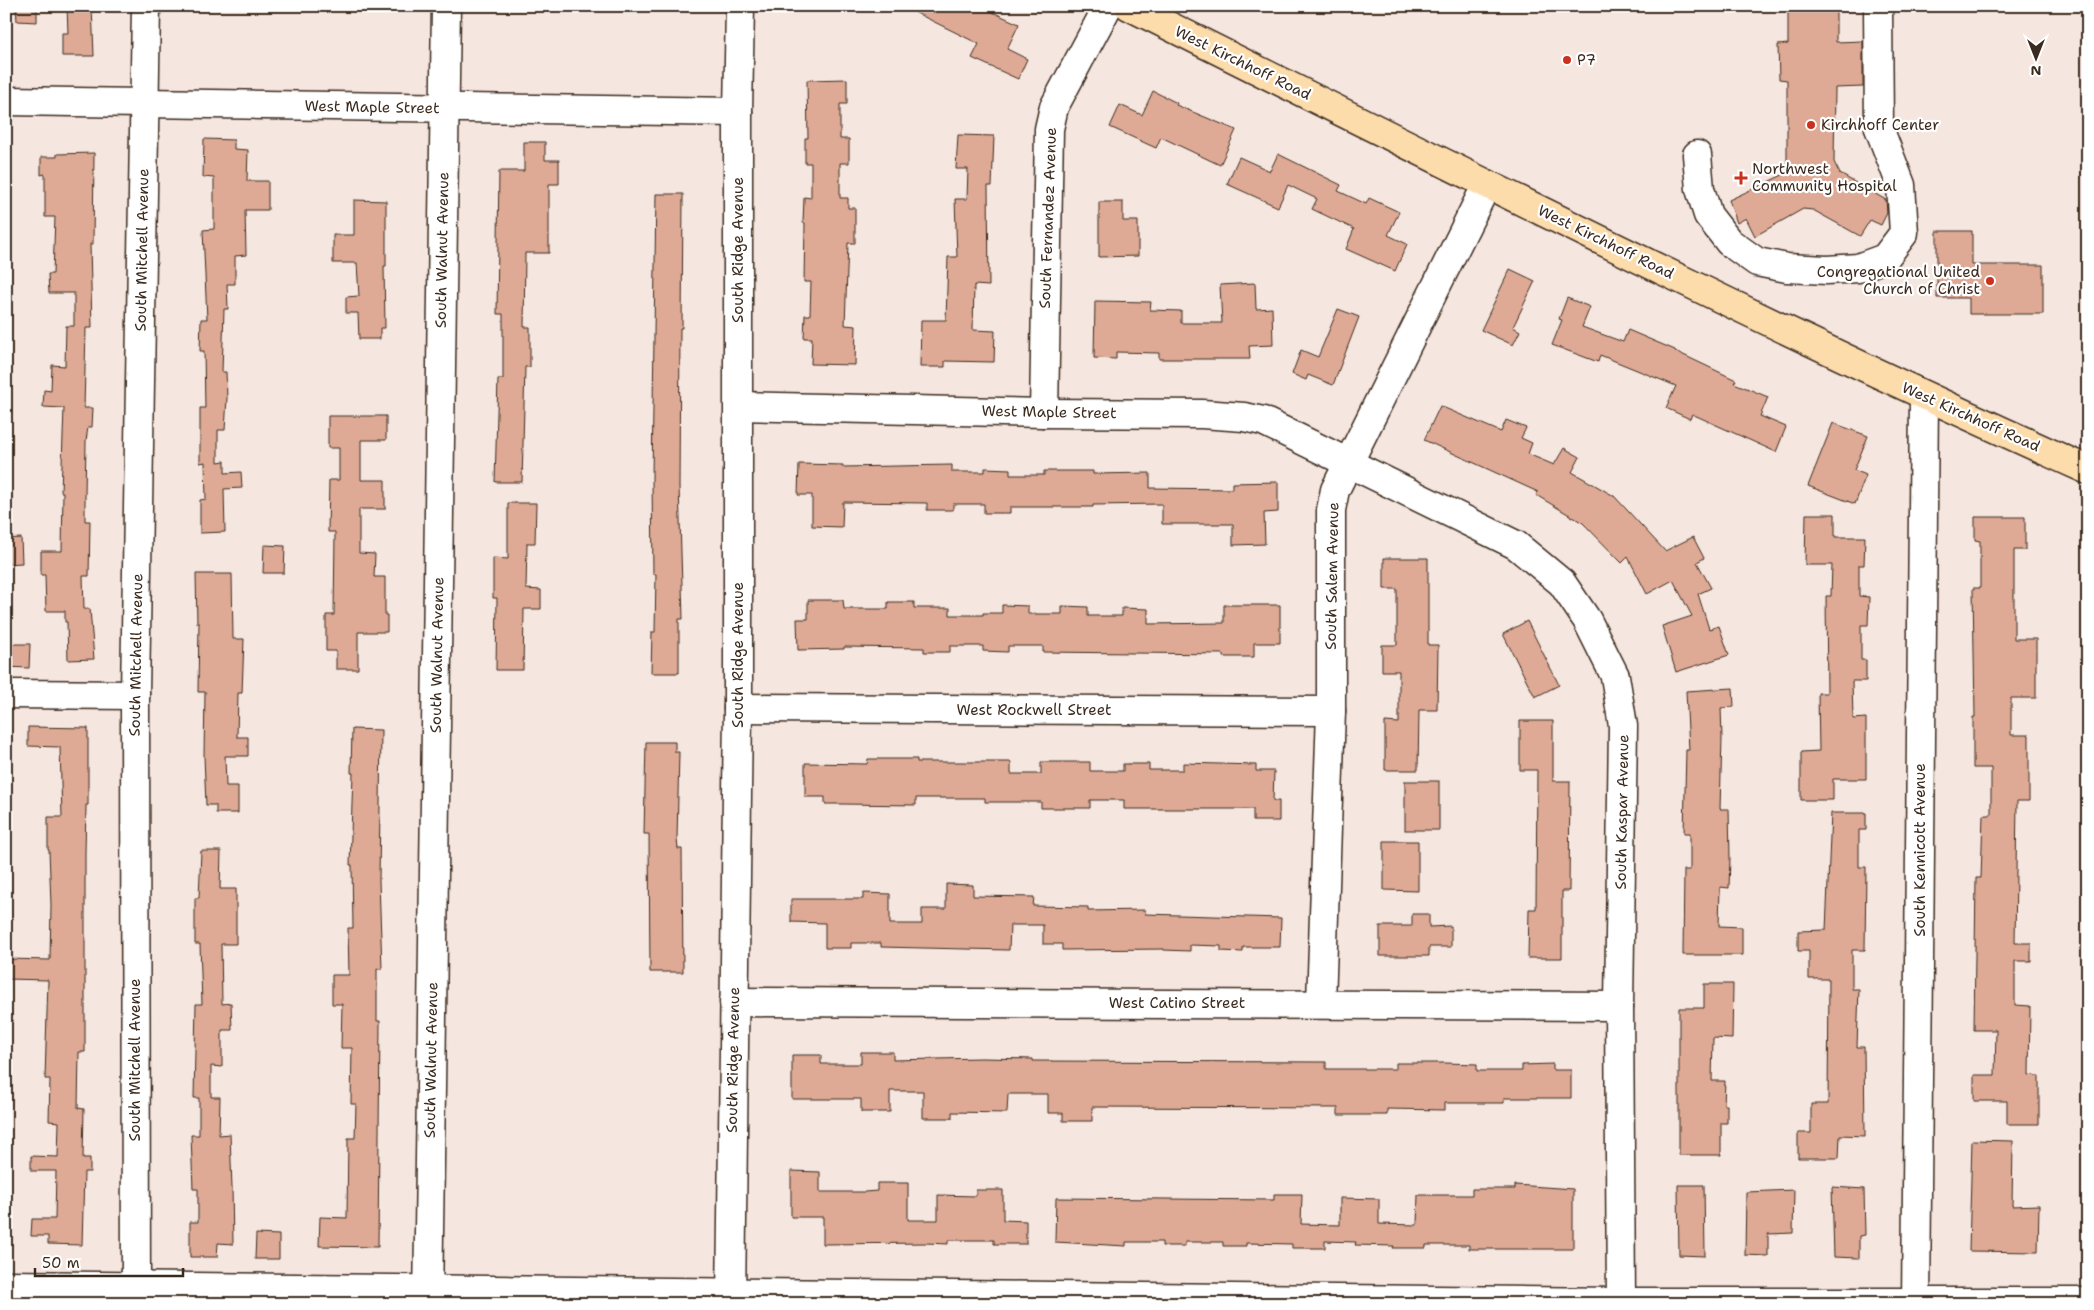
<svg xmlns="http://www.w3.org/2000/svg" width="2094" height="1310" font-family="'Shantell Sans',sans-serif">
<style>
.building{fill:#dfaa95;stroke:#3b2a1e}
.lines{fill:none;stroke-linecap:round;stroke-linejoin:round}
.minor-casing{stroke:#3b2a1e;stroke-width:31}
.major-casing{stroke:#3b2a1e;stroke-width:31}
.minor{stroke:#fff;stroke-width:28}
.major{stroke:#fddcac;stroke-width:28}
.poi-dot{fill:#c8321e;stroke:#fff;stroke-width:2}
.labels{text-anchor:middle;stroke-width:4.5;stroke-linejoin:round;paint-order:stroke}
.poi-label{font-size:15px;fill:#3b2a1e;stroke:#fff;text-anchor:start}
.street-label{font-size:15px;fill:#3b2a1e;stroke:#fff}
</style>
<rect width="100%" height="100%" fill="#f5e6df"/>
<filter id="ink" filterUnits="userSpaceOnUse"><feTurbulence type="fractalNoise" baseFrequency=".02" numOctaves="2"/><feDisplacementMap in="SourceGraphic" scale="10" xChannelSelector="R" yChannelSelector="G"/><feConvolveMatrix kernelMatrix="1 2 1 2 8 2 1 2 1" color-interpolation-filters="sRGB"/></filter>
<g filter="url(#ink)">
<g class="building">
<path d="M 16,6 L 37,6 L 37,22 L 17,21 Z"/>
<path d="M 67,6 L 92,6 L 94,56 L 62,56 L 62,33 L 68,33 Z"/>
<path d="M 902,6 L 979,6 L 1019,24 L 1007,49 L 1027,59 L 1018,79 L 972,58 L 979,44 Z"/>
<path d="M 1788,6 L 1836,6 L 1836,42 L 1863,41 L 1863,87 L 1835,88 L 1834,162 L 1840,174 L 1886,200 L 1887,213 L 1881,225 L 1870,220 L 1860,236 L 1813,210 L 1803,209 L 1755,236 L 1746,218 L 1737,223 L 1729,200 L 1787,173 L 1787,80 L 1779,79 L 1778,45 L 1788,44 Z"/>
<path d="M 847,79 L 847,104 L 840,104 L 840,139 L 849,139 L 849,163 L 840,163 L 840,198 L 848,198 L 848,208 L 855,208 L 855,243 L 848,243 L 845,325 L 856,326 L 855,365 L 811,364 L 812,338 L 804,338 L 805,315 L 810,315 L 811,282 L 804,282 L 805,223 L 803,223 L 804,197 L 811,198 L 811,163 L 805,163 L 805,138 L 808,138 L 807,80 Z"/>
<path d="M 1153,91 L 1177,103 L 1176,105 L 1236,130 L 1220,165 L 1161,137 L 1156,148 L 1110,127 L 1120,105 L 1142,115 Z"/>
<path d="M 958,135 L 994,136 L 992,186 L 988,186 L 989,286 L 974,285 L 973,330 L 995,331 L 994,362 L 945,361 L 945,367 L 920,367 L 921,320 L 946,320 L 948,257 L 957,257 L 955,199 L 967,199 L 968,169 L 956,169 Z"/>
<path d="M 204,139 L 234,140 L 234,149 L 248,150 L 247,181 L 268,181 L 268,210 L 245,210 L 246,255 L 235,256 L 235,284 L 227,284 L 228,309 L 224,309 L 222,372 L 226,372 L 227,398 L 225,430 L 218,430 L 218,462 L 225,461 L 225,473 L 241,472 L 242,488 L 224,489 L 225,532 L 200,533 L 200,500 L 206,499 L 205,462 L 200,463 L 200,408 L 205,408 L 204,351 L 200,351 L 201,319 L 207,319 L 203,230 L 214,229 L 214,178 L 203,177 Z"/>
<path d="M 524,142 L 545,142 L 545,160 L 559,160 L 559,184 L 549,184 L 549,253 L 525,253 L 524,327 L 530,327 L 530,367 L 525,367 L 522,482 L 495,482 L 498,379 L 503,379 L 503,314 L 497,314 L 499,171 L 524,171 Z"/>
<path d="M 94,153 L 93,244 L 90,244 L 92,328 L 86,328 L 84,408 L 93,408 L 92,427 L 88,427 L 86,441 L 85,495 L 85,521 L 90,521 L 89,576 L 83,576 L 84,609 L 90,609 L 94,659 L 68,660 L 67,622 L 65,622 L 65,611 L 46,611 L 45,575 L 41,575 L 41,551 L 62,551 L 63,492 L 61,492 L 64,408 L 43,407 L 44,390 L 51,391 L 52,365 L 65,366 L 66,326 L 74,326 L 74,293 L 49,293 L 48,274 L 53,274 L 55,217 L 45,217 L 45,174 L 41,175 L 41,157 L 57,157 L 57,154 Z"/>
<path d="M 1278,154 L 1341,185 L 1338,191 L 1366,204 L 1369,198 L 1399,212 L 1388,235 L 1407,244 L 1395,271 L 1346,249 L 1354,229 L 1312,209 L 1317,199 L 1288,185 L 1278,207 L 1227,184 L 1239,157 L 1270,171 Z"/>
<path d="M 656,194 L 683,194 L 682,328 L 680,328 L 679,486 L 683,619 L 679,619 L 679,673 L 651,673 L 652,632 L 655,632 L 656,574 L 653,574 L 652,478 Z"/>
<path d="M 354,200 L 386,201 L 386,266 L 384,266 L 385,328 L 380,328 L 380,339 L 359,339 L 358,313 L 346,313 L 346,297 L 359,296 L 357,263 L 333,263 L 333,235 L 354,235 Z"/>
<path d="M 1099,202 L 1123,202 L 1123,221 L 1138,221 L 1138,256 L 1099,257 Z"/>
<path d="M 1937,231 L 1972,231 L 1972,265 L 2043,265 L 2043,314 L 1969,314 L 1969,298 L 1937,298 Z"/>
<path d="M 1510,269 L 1535,281 L 1513,327 L 1520,331 L 1513,345 L 1481,330 Z"/>
<path d="M 1255,283 L 1256,309 L 1272,308 L 1273,345 L 1249,346 L 1250,359 L 1159,359 L 1159,353 L 1116,352 L 1116,359 L 1094,358 L 1095,301 L 1151,302 L 1150,310 L 1181,311 L 1181,323 L 1222,323 L 1220,285 Z"/>
<path d="M 1567,298 L 1590,307 L 1582,327 L 1623,342 L 1628,330 L 1675,350 L 1675,351 L 1736,380 L 1734,383 L 1768,397 L 1760,416 L 1786,427 L 1776,452 L 1692,414 L 1690,419 L 1666,408 L 1676,386 L 1600,355 L 1598,362 L 1552,345 L 1562,320 L 1559,319 Z"/>
<path d="M 1338,309 L 1359,317 L 1333,385 L 1308,375 L 1306,380 L 1292,374 L 1301,350 L 1318,357 Z"/>
<path d="M 1440,406 L 1501,432 L 1506,420 L 1526,428 L 1521,438 L 1532,443 L 1528,454 L 1554,465 L 1564,448 L 1580,457 L 1572,472 L 1614,496 L 1665,551 L 1693,537 L 1704,558 L 1697,562 L 1711,588 L 1698,594 L 1709,629 L 1719,626 L 1729,655 L 1676,672 L 1662,626 L 1692,616 L 1673,580 L 1647,594 L 1628,557 L 1622,563 L 1583,523 L 1536,495 L 1538,492 L 1424,440 Z"/>
<path d="M 328,416 L 386,416 L 386,440 L 361,440 L 361,480 L 385,480 L 385,509 L 359,509 L 359,553 L 375,554 L 374,577 L 385,577 L 385,615 L 387,615 L 387,632 L 358,632 L 358,669 L 336,669 L 336,651 L 326,651 L 326,615 L 334,615 L 335,532 L 328,532 L 329,480 L 339,480 L 339,448 L 328,448 Z"/>
<path d="M 1833,423 L 1868,436 L 1854,470 L 1866,475 L 1855,504 L 1808,486 Z"/>
<path d="M 799,464 L 843,465 L 843,467 L 952,465 L 952,472 L 985,472 L 985,468 L 1010,469 L 1010,475 L 1044,475 L 1044,471 L 1093,471 L 1093,474 L 1150,473 L 1150,488 L 1232,489 L 1232,483 L 1278,482 L 1278,512 L 1264,513 L 1265,544 L 1233,545 L 1233,524 L 1162,524 L 1162,504 L 1093,505 L 1093,507 L 1010,507 L 1010,513 L 984,513 L 984,504 L 953,504 L 953,510 L 927,510 L 927,503 L 843,502 L 842,527 L 812,526 L 812,495 L 798,495 Z"/>
<path d="M 508,503 L 536,503 L 535,543 L 527,543 L 526,589 L 541,590 L 541,609 L 524,609 L 523,670 L 496,670 L 497,598 L 493,598 L 493,558 L 508,559 Z"/>
<path d="M 1806,514 L 1835,514 L 1835,537 L 1865,537 L 1864,565 L 1859,565 L 1859,596 L 1869,597 L 1868,625 L 1861,625 L 1861,660 L 1866,660 L 1866,681 L 1852,681 L 1853,719 L 1866,718 L 1866,779 L 1833,779 L 1833,800 L 1801,800 L 1801,752 L 1819,751 L 1818,693 L 1827,693 L 1826,596 L 1831,596 L 1832,565 L 1805,565 Z"/>
<path d="M 1975,517 L 2025,517 L 2025,550 L 2014,550 L 2014,639 L 2036,639 L 2036,698 L 2011,698 L 2011,735 L 2029,735 L 2029,801 L 2017,801 L 2015,943 L 2031,943 L 2031,961 L 2015,961 L 2015,1005 L 2030,1006 L 2029,1075 L 2039,1076 L 2039,1124 L 2007,1124 L 2007,1101 L 1974,1101 L 1974,1075 L 1995,1075 L 1996,1030 L 1974,1030 L 1976,878 L 1981,878 L 1983,815 L 1991,815 L 1991,768 L 1973,768 L 1973,717 L 1975,717 L 1973,588 L 1980,588 L 1980,541 L 1975,540 Z"/>
<path d="M 21,538 L 22,563 L 6,564 L 6,539 Z"/>
<path d="M 264,545 L 285,546 L 284,573 L 263,573 Z"/>
<path d="M 1384,558 L 1428,558 L 1428,645 L 1438,645 L 1437,710 L 1419,710 L 1418,770 L 1385,770 L 1385,722 L 1399,723 L 1399,671 L 1382,671 L 1382,645 L 1397,645 L 1397,589 L 1384,589 Z"/>
<path d="M 196,574 L 232,574 L 233,639 L 244,639 L 242,693 L 238,693 L 237,737 L 248,737 L 248,756 L 225,756 L 226,786 L 238,786 L 238,813 L 216,813 L 216,805 L 206,805 L 204,756 L 205,692 L 198,692 L 199,623 L 197,623 Z"/>
<path d="M 808,600 L 843,600 L 844,609 L 888,609 L 888,602 L 914,602 L 914,608 L 950,608 L 950,615 L 983,615 L 983,613 L 1002,613 L 1002,605 L 1028,606 L 1028,614 L 1062,614 L 1062,606 L 1088,607 L 1088,616 L 1122,616 L 1122,608 L 1148,609 L 1148,624 L 1224,623 L 1224,605 L 1280,605 L 1280,643 L 1254,643 L 1254,657 L 1224,657 L 1224,654 L 1043,652 L 1043,646 L 1008,646 L 1008,652 L 983,651 L 983,646 L 950,646 L 950,652 L 924,652 L 924,648 L 844,647 L 844,649 L 798,650 L 797,619 L 808,619 Z"/>
<path d="M 1527,621 L 1559,685 L 1535,697 L 1503,634 Z"/>
<path d="M 6,644 L 30,644 L 29,668 L 6,667 Z"/>
<path d="M 1733,688 L 1734,707 L 1721,708 L 1722,738 L 1720,809 L 1729,809 L 1730,858 L 1729,888 L 1720,887 L 1719,926 L 1742,927 L 1742,955 L 1683,955 L 1684,870 L 1690,870 L 1690,833 L 1684,833 L 1686,750 L 1689,750 L 1686,691 Z"/>
<path d="M 1520,721 L 1553,721 L 1553,781 L 1570,781 L 1569,891 L 1562,891 L 1562,958 L 1528,958 L 1529,909 L 1536,909 L 1537,770 L 1520,770 Z"/>
<path d="M 28,727 L 88,728 L 88,805 L 86,805 L 85,853 L 85,1052 L 79,1052 L 78,1108 L 84,1109 L 83,1158 L 90,1158 L 90,1172 L 84,1172 L 82,1245 L 48,1244 L 48,1236 L 31,1236 L 32,1219 L 55,1219 L 56,1171 L 31,1171 L 31,1156 L 58,1157 L 59,1122 L 49,1121 L 50,1079 L 45,1079 L 48,980 L 6,979 L 6,959 L 50,960 L 51,905 L 49,850 L 48,850 L 48,817 L 62,817 L 60,747 L 28,746 Z"/>
<path d="M 352,729 L 381,730 L 379,881 L 382,969 L 377,969 L 377,1021 L 380,1021 L 378,1247 L 319,1246 L 320,1217 L 347,1218 L 348,1138 L 355,1138 L 356,1104 L 351,1104 L 352,1048 L 341,1048 L 342,1004 L 332,1004 L 332,975 L 349,975 L 348,928 L 353,928 L 352,865 L 350,865 L 353,773 L 351,773 Z"/>
<path d="M 646,742 L 675,742 L 675,752 L 679,752 L 677,839 L 678,849 L 682,849 L 683,972 L 650,972 L 649,834 L 644,834 Z"/>
<path d="M 868,759 L 917,759 L 917,762 L 1011,762 L 1011,774 L 1041,774 L 1041,762 L 1090,762 L 1090,771 L 1123,771 L 1123,764 L 1149,764 L 1149,770 L 1183,770 L 1183,763 L 1256,765 L 1256,771 L 1274,771 L 1273,801 L 1279,801 L 1279,821 L 1253,821 L 1253,809 L 1124,809 L 1124,800 L 1090,800 L 1090,808 L 1041,808 L 1041,802 L 985,802 L 985,798 L 916,798 L 916,805 L 843,804 L 825,804 L 825,797 L 805,797 L 805,763 L 867,764 Z"/>
<rect x="1405" y="781" width="34" height="49"/>
<path d="M 1831,813 L 1866,813 L 1866,830 L 1859,830 L 1859,867 L 1866,867 L 1865,950 L 1852,950 L 1852,989 L 1859,989 L 1857,1047 L 1864,1047 L 1865,1136 L 1840,1135 L 1839,1158 L 1798,1158 L 1798,1133 L 1811,1133 L 1811,1104 L 1828,1104 L 1829,979 L 1809,979 L 1809,951 L 1798,951 L 1798,931 L 1826,930 Z"/>
<path d="M 1384,841 L 1418,841 L 1418,891 L 1384,890 Z"/>
<path d="M 201,851 L 221,851 L 220,889 L 236,889 L 236,944 L 221,944 L 222,1004 L 231,1003 L 232,1030 L 222,1030 L 222,1067 L 211,1066 L 211,1097 L 220,1097 L 219,1135 L 230,1134 L 232,1188 L 233,1244 L 218,1243 L 217,1257 L 190,1257 L 190,1222 L 198,1222 L 198,1189 L 193,1189 L 191,1135 L 199,1135 L 199,1098 L 194,1098 L 196,1004 L 202,1004 L 200,944 L 195,944 L 195,898 L 199,898 Z"/>
<path d="M 946,884 L 973,885 L 973,896 L 1034,897 L 1033,906 L 1088,907 L 1088,911 L 1145,910 L 1145,914 L 1281,918 L 1280,947 L 1243,947 L 1243,952 L 1221,951 L 1221,946 L 1190,945 L 1190,951 L 1163,950 L 1164,949 L 1062,950 L 1062,944 L 1043,944 L 1043,925 L 1010,925 L 1009,950 L 881,947 L 881,943 L 851,943 L 851,948 L 825,948 L 825,923 L 791,922 L 791,899 L 863,899 L 863,893 L 890,894 L 890,924 L 922,924 L 922,909 L 946,909 Z"/>
<path d="M 1412,914 L 1429,914 L 1429,927 L 1451,926 L 1451,947 L 1429,947 L 1429,956 L 1380,956 L 1380,926 L 1412,926 Z"/>
<path d="M 1704,984 L 1733,984 L 1732,1039 L 1713,1038 L 1712,1081 L 1725,1081 L 1724,1105 L 1727,1105 L 1727,1123 L 1721,1123 L 1721,1155 L 1679,1155 L 1679,1008 L 1704,1008 Z"/>
<path d="M 861,1052 L 893,1052 L 893,1060 L 981,1058 L 1033,1059 L 1033,1061 L 1326,1062 L 1326,1069 L 1396,1069 L 1396,1063 L 1445,1063 L 1477,1064 L 1477,1071 L 1522,1071 L 1522,1065 L 1553,1064 L 1553,1070 L 1571,1070 L 1571,1098 L 1504,1098 L 1504,1103 L 1445,1103 L 1445,1110 L 1387,1109 L 1387,1115 L 1338,1115 L 1338,1108 L 1092,1107 L 1092,1121 L 1063,1121 L 1063,1113 L 1048,1113 L 1048,1094 L 1008,1094 L 1007,1113 L 952,1112 L 952,1118 L 923,1118 L 923,1091 L 890,1091 L 890,1112 L 861,1112 L 861,1099 L 792,1099 L 792,1055 L 821,1055 L 821,1064 L 861,1064 Z"/>
<path d="M 1972,1140 L 2013,1141 L 2012,1206 L 2039,1205 L 2038,1252 L 1969,1251 Z"/>
<path d="M 791,1171 L 820,1172 L 820,1192 L 865,1192 L 877,1191 L 877,1183 L 908,1183 L 908,1220 L 938,1220 L 938,1195 L 976,1196 L 976,1190 L 1003,1190 L 1003,1220 L 1026,1221 L 1026,1244 L 994,1244 L 994,1240 L 948,1240 L 948,1244 L 926,1243 L 823,1244 L 823,1217 L 791,1217 Z"/>
<path d="M 1515,1185 L 1573,1189 L 1573,1249 L 1469,1249 L 1469,1245 L 1426,1245 L 1426,1248 L 1393,1248 L 1394,1246 L 1355,1245 L 1356,1242 L 1325,1241 L 1325,1248 L 1292,1248 L 1292,1244 L 1246,1243 L 1246,1246 L 1223,1246 L 1223,1242 L 1185,1242 L 1185,1246 L 1162,1246 L 1162,1242 L 1126,1242 L 1126,1246 L 1055,1242 L 1056,1198 L 1274,1200 L 1274,1194 L 1302,1194 L 1301,1224 L 1340,1225 L 1340,1198 L 1379,1199 L 1379,1224 L 1417,1225 L 1418,1195 L 1472,1195 L 1472,1189 L 1515,1189 Z"/>
<path d="M 1678,1185 L 1704,1185 L 1705,1256 L 1679,1255 Z"/>
<path d="M 1832,1187 L 1864,1189 L 1865,1235 L 1859,1236 L 1859,1258 L 1834,1257 Z"/>
<path d="M 1794,1190 L 1793,1233 L 1768,1234 L 1768,1256 L 1745,1255 L 1746,1192 Z"/>
<path d="M 256,1234 L 279,1235 L 279,1259 L 255,1259 Z"/>
</g>
<g class="lines">
<defs>
<g id="minor">
<path d="M 6,101 L 738,112"/>
<path d="M 1697,155 L 1700,189 L 1708,215 L 1729,242 L 1757,262 L 1787,268 L 1827,270 L 1858,268 L 1885,258 L 1904,233 L 1901,185 L 1879,128 L 1878,6"/>
<path d="M 739,406 L 1044,413 L 1202,414 L 1244,417 L 1263,421 L 1516,545 L 1562,583 L 1587,620 L 1615,676 L 1623,726 L 1619,1006 L 1621,1302"/>
<path d="M 1044,413 L 1049,129 L 1054,107 L 1108,6"/>
<path d="M 6,694 L 135,695"/>
<path d="M 738,708 L 1331,711"/>
<path d="M 734,1002 L 1619,1006"/>
<path d="M 1321,1003 L 1331,711 L 1331,510 L 1335,490 L 1487,184"/>
<path d="M 6,1285 L 1621,1302 L 2088,1302"/>
<path d="M 136,1304 L 135,695 L 146,6"/>
<path d="M 428,1304 L 446,6"/>
<path d="M 731,1304 L 738,708 L 738,112 L 740,6"/>
<path d="M 1916,1304 L 1924,397"/>
</g>
<path id="major" d="M 1129,6 C 1447,164 1764,325 2088,470"/>
</defs>
<use href="#minor" class="minor-casing"/>
<use href="#major" class="major-casing"/>
<use href="#minor" class="minor"/>
<use href="#major" class="major"/>
</g>
</g>
<g class="poi-dot">
<circle cx="1567" cy="60" r="5"/>
<circle cx="1811" cy="125" r="5"/>
<path d="M1738.5 170.5h5v5h5v5h-5v5h-5v-5h-5v-5h5z"/>
<circle cx="1990" cy="281" r="5"/>
</g>
<g class="labels">
<g class="poi-label">
<text x="1577" y="65">P7</text>
<text x="1821" y="130">Kirchhoff Center</text>
<text x="1752" y="174">Northwest<tspan x="1752" dy="17">Community Hospital</tspan></text>
<text x="1980" y="277" text-anchor="end">Congregational United<tspan x="1980" dy="17">Church of Christ</tspan></text>
</g>
<g class="street-label">
<text transform="translate(1243 63) rotate(26)" y="5">West Kirchhoff Road</text>
<text transform="translate(372 107) rotate(1)" y="5">West Maple Street</text>
<text transform="translate(1048 218) rotate(-88)" y="5">South Fernandez Avenue</text>
<text transform="translate(1606 242) rotate(26)" y="5">West Kirchhoff Road</text>
<text transform="translate(142 250) rotate(-89)" y="5">South Mitchell Avenue</text>
<text transform="translate(442 250) rotate(-89)" y="5">South Walnut Avenue</text>
<text transform="translate(738 250) rotate(-90)" y="5">South Ridge Avenue</text>
<text transform="translate(1049 412) rotate(1)" y="5">West Maple Street</text>
<text transform="translate(1971 417) rotate(24)" y="5">West Kirchhoff Road</text>
<text transform="translate(1332 576) rotate(-89)" y="5">South Salem Avenue</text>
<text transform="translate(136 655) rotate(-89)" y="5">South Mitchell Avenue</text>
<text transform="translate(437 655) rotate(-89)" y="5">South Walnut Avenue</text>
<text transform="translate(738 655) rotate(-90)" y="5">South Ridge Avenue</text>
<text x="1034" y="715">West Rockwell Street</text>
<text transform="translate(1622 812) rotate(-89)" y="5">South Kaspar Avenue</text>
<text transform="translate(1920 850) rotate(-90)" y="5">South Kennicott Avenue</text>
<text x="1177" y="1008">West Catino Street</text>
<text transform="translate(135 1060) rotate(-90)" y="5">South Mitchell Avenue</text>
<text transform="translate(431 1060) rotate(-89)" y="5">South Walnut Avenue</text>
<text transform="translate(733 1060) rotate(-89)" y="5">South Ridge Avenue</text>
</g>
</g>
<rect width="2094" height="1310" fill="none" stroke="#fff" stroke-width="25"/>
<rect x="12" y="12" width="2069" height="1285" fill="none" stroke="#3b2a1e" stroke-width="2" filter="url(#ink)"/>
<g transform="translate(2036 58) rotate(180)" stroke="#ffffff" stroke-width="4" paint-order="stroke">
<path d="M0-4L9 19L0 12L-9 19Z" fill="#3b2a1e"/>
<text y="-8" font-size="14" font-weight="bold" text-anchor="middle" fill="#3b2a1e">N</text>
</g>
<path d="M35 1268v8h148v-8" fill="none" stroke="#3b2a1e" stroke-width="2.5"/>
<text x="42" y="1268" font-size="15" fill="#3b2a1e" stroke="#ffffff" stroke-width="4" paint-order="stroke">50 m</text>
</svg>
